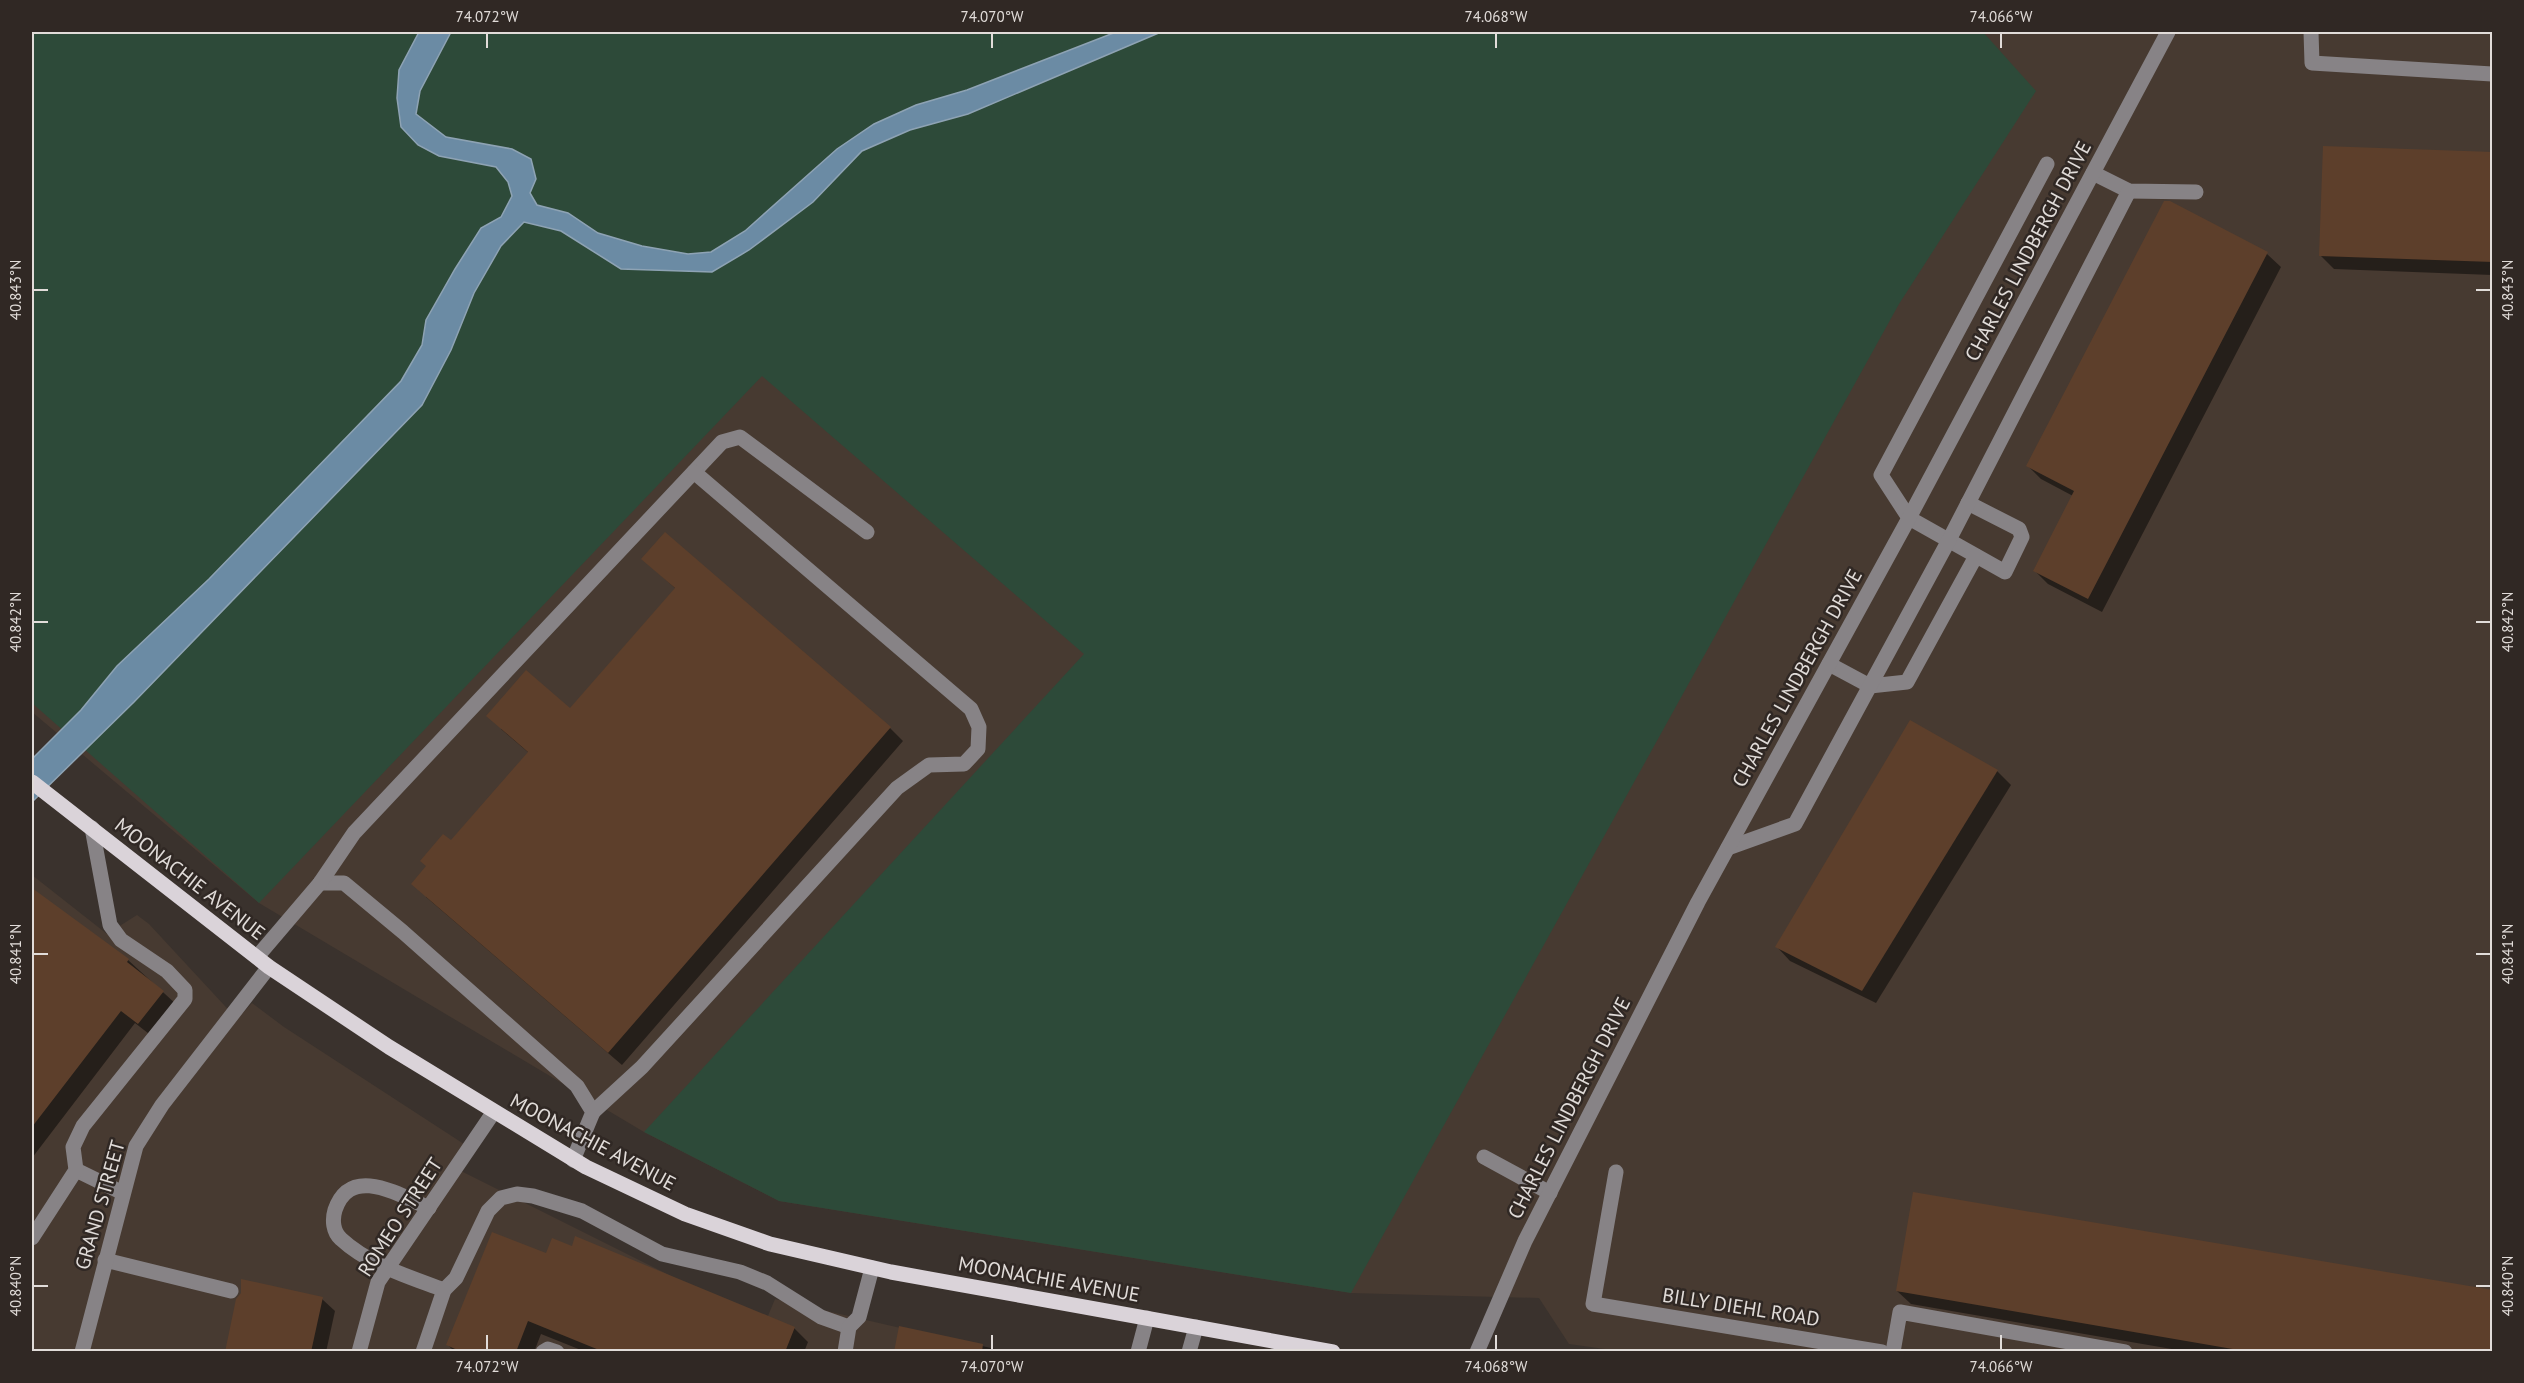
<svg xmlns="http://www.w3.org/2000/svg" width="2524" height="1383" font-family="'PT Sans',sans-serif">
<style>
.built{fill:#473a31}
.green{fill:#2d4a39}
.water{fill:#6b8ba4;stroke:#8ea3b4;stroke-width:1.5}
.shadow{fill:#0007}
.building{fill:#5d3f2b}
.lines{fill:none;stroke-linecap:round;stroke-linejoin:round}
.minor{stroke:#878386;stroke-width:15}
.major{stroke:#dad3d9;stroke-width:15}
.ticks{fill:none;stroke:#e1dcd9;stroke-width:2}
.labels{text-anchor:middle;stroke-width:5;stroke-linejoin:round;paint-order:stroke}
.street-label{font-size:20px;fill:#e1dcd9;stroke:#302824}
.neatline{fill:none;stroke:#e1dcd9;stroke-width:2}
.ticks-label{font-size:15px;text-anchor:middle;fill:#e1dcd9}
</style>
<rect width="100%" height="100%" fill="#3a322d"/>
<g class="built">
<path d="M 32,32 L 2492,32 L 2492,1351 L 1619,1351 L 1569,1344 L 1539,1298 L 1351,1293 L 779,1201 L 644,1132 L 259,903 L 32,712 Z"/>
<path d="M 32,875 L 107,934 L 137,915 L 149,924 L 237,1019 L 252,1003 L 284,1027 L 467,1146 L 455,1168 L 765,1323 L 775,1299 L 1000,1351 L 32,1351 Z"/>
</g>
<path class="green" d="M 32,32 L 1983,32 L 2036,91 L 1899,304 L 1351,1293 L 779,1201 L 644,1132 L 1084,654 L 762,376 L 259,903 L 32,703 Z"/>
<path class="water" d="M 419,32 L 451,32 L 420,91 L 416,114 L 446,137 L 512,149 L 531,159 L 536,179 L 530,193 L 537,205 L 568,213 L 598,233 L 642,246 L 688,254 L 711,252 L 745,231 L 837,149 L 874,124 L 916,105 L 967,90 L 1116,32 L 1161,32 L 968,114 L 910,130 L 862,151 L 813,202 L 749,250 L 712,272 L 621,269 L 561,231 L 524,222 L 501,246 L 474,293 L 451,350 L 422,405 L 134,702 L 32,802 L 32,759 L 81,710 L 117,666 L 209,579 L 401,381 L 422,345 L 426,320 L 455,269 L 481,228 L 501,217 L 512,196 L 508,182 L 496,167 L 439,156 L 418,145 L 401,127 L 397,98 L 399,70 Z"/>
<g class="shadow">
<path d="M 2492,153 L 2492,275 L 2334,269 L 2320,255 Z"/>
<path d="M 2169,203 L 2267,254 L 2281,267 L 2102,612 L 2048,584 L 2034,570 L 2073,496 L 2041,479 L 2028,466 Z"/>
<path d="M 643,559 L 890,728 L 903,741 L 622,1065 L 426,897 L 451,842 L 529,753 L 501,729 L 571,710 L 676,589 Z"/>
<path d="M 1910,722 L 1997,771 L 2011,785 L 1876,1003 L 1790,961 L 1777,947 Z"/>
<path d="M 32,890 L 128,960 L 177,1005 L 153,1037 L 135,1023 L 32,1158 Z"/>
<path d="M 547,1255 L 794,1328 L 808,1342 L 804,1352 L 586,1352 L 541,1334 L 534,1352 L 455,1352 L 448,1345 Z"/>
<path d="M 1897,1291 L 2492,1352 L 2189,1352 L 1911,1304 Z"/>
<path d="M 322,1299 L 335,1311 L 326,1352 L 226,1352 Z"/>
<path d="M 900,1328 L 1009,1352 L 895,1352 Z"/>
</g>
<g class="building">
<path d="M 2323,146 L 2493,152 L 2493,262 L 2319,256 Z"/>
<path d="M 2164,201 L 2170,201 L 2268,252 L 2088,599 L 2033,571 L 2074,491 L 2026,466 Z"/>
<path d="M 665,532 L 891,727 L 608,1053 L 411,884 L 426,866 L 420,861 L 443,834 L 451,840 L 528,752 L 486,716 L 526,670 L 570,708 L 675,588 L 641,559 Z"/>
<path d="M 1910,720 L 1998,770 L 1862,991 L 1775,947 Z"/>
<path d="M 32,888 L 129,959 L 127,962 L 164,991 L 138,1024 L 121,1011 L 32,1127 Z"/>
<path d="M 1913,1192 L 2493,1290 L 2493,1352 L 2250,1352 L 1896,1291 Z"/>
<path d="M 492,1232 L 546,1253 L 552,1238 L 572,1246 L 575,1236 L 795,1327 L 785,1352 L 604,1352 L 528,1321 L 516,1352 L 462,1352 L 446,1345 Z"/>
<path d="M 241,1279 L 323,1297 L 311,1352 L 225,1352 L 236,1299 L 241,1293 Z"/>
<path d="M 899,1326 L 983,1344 L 982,1352 L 894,1352 Z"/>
</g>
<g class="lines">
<g class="minor">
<path d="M 2311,32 L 2312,63 L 2492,74"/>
<path d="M 2093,173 L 2129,191 L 2196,192"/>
<path d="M 1968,503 L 2019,529 L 2022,537 L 2005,572 L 1909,518 L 1881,475 L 2047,164"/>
<path d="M 1829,664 L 1870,686 L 1907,682 L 1976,556"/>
<path d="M 1728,848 L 1795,824 L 1949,540 L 2129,191"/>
<path d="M 320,883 L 344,883 L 403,932 L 577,1086 L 593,1112 L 573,1160"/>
<path d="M 257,957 L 320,883 L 354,833 L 722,442 L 740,437 L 867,532"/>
<path d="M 593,1112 L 642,1067 L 897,788 L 929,765 L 964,764 L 978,749 L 979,727 L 971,709 L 694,472"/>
<path d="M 1484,1157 L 1550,1193"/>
<path d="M 76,1170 L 123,1193"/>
<path d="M 1616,1172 L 1593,1304 L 1882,1352"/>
<path d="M 429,1208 C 399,1195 351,1164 335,1210 C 332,1220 333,1232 341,1239 C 369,1265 410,1277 444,1290"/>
<path d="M 32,1238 L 76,1170 L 73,1147 L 83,1126 L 185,999 L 185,990 L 167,971 L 121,940 L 110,925 L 92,828"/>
<path d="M 105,1260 L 231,1291"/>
<path d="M 82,1352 L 136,1146 L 162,1105 L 269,967"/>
<path d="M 359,1352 L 378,1282 L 493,1113"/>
<path d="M 423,1352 L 444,1290 L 456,1278 L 488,1211 L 501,1198 L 517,1194 L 533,1196 L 582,1211 L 662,1254 L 740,1272 L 767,1283 L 821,1317 L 849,1327"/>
<path d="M 543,1352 L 548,1349 L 557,1352"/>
<path d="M 845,1352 L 849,1327 L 859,1317 L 872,1268"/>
<path d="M 1138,1352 L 1147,1318"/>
<path d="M 1189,1352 L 1196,1327"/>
<path d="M 1477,1352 L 1525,1241 L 1698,902 L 1909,518 L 2168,32"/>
<path d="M 1893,1352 L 1900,1312 L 2125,1352"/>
</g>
<path class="major" d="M 32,782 L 269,967 L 389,1047 L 586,1167 L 685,1214 L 770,1244 L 891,1272 L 1333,1352"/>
</g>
<path class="ticks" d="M 487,33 L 487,48M 992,33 L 992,48M 1496,33 L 1496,48M 2001,33 L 2001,48M 33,290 L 48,290M 2476,290 L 2491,290M 33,622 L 48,622M 2476,622 L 2491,622M 33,954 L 48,954M 2476,954 L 2491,954M 33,1286 L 48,1286M 2476,1286 L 2491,1286M 487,1335 L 487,1350M 992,1335 L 992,1350M 1496,1335 L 1496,1350M 2001,1335 L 2001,1350"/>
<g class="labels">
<g class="street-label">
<text transform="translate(2028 251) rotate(-62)" y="7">CHARLES LINDBERGH DRIVE</text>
<text transform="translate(1797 678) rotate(-61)" y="7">CHARLES LINDBERGH DRIVE</text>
<text transform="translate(190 879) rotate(38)" y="7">MOONACHIE AVENUE</text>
<text transform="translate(1569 1108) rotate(-63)" y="7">CHARLES LINDBERGH DRIVE</text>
<text transform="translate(593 1142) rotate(28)" y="7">MOONACHIE AVENUE</text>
<text transform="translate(100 1205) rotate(-74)" y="7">GRAND STREET</text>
<text transform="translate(400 1217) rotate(-57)" y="7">ROMEO STREET</text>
<text transform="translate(1049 1279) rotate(10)" y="7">MOONACHIE AVENUE</text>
<text transform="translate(1741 1307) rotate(9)" y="7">BILLY DIEHL ROAD</text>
</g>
</g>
<rect width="2524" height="1383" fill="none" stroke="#302824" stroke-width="66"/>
<rect x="33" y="33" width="2458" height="1317" class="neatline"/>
<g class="ticks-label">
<text x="487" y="22">74.072°W</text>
<text x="992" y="22">74.070°W</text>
<text x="1496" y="22">74.068°W</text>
<text x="2001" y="22">74.066°W</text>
<text transform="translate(16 290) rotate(-90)" y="5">40.843°N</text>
<text transform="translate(2508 290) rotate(-90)" y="5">40.843°N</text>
<text transform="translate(16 622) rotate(-90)" y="5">40.842°N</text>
<text transform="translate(2508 622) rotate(-90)" y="5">40.842°N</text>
<text transform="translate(16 954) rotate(-90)" y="5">40.841°N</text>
<text transform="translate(2508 954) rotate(-90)" y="5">40.841°N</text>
<text transform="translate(16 1286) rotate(-90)" y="5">40.840°N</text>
<text transform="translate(2508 1286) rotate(-90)" y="5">40.840°N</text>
<text x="487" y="1372">74.072°W</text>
<text x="992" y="1372">74.070°W</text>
<text x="1496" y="1372">74.068°W</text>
<text x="2001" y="1372">74.066°W</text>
</g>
</svg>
